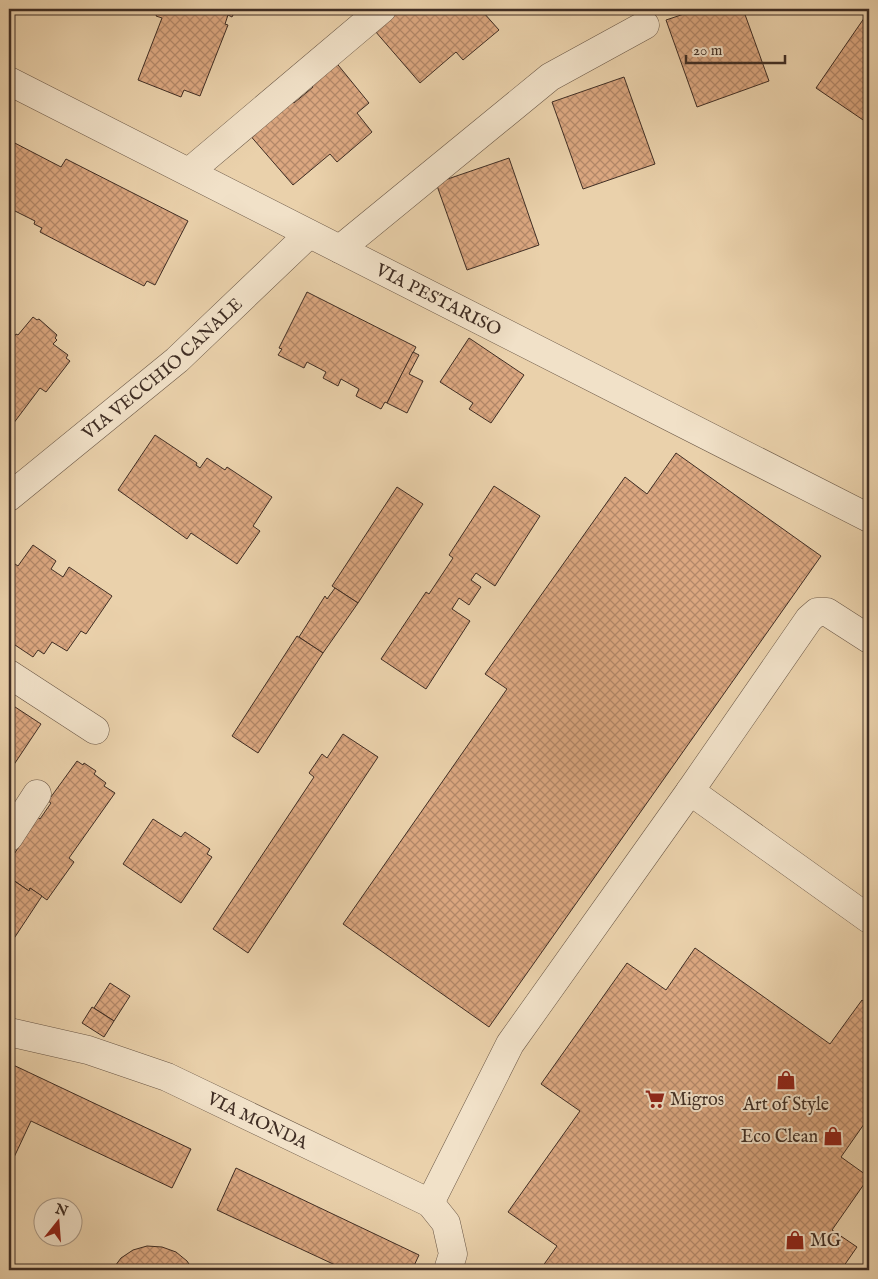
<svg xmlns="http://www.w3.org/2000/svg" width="878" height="1279" font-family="'IM FELL English',serif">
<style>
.building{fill:url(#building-cross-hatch);stroke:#402e24}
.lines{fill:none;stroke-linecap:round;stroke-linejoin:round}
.minor-casing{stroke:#6a5746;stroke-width:29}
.minor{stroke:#f1e1c8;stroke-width:28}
.labels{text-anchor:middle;stroke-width:4;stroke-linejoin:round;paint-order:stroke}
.street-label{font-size:18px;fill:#402e24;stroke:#f1e1c8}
.poi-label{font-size:18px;fill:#402e24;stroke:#f1e1c8;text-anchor:start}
</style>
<defs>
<pattern id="building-cross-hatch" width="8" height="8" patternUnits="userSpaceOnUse" patternTransform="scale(1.25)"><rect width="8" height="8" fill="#dba780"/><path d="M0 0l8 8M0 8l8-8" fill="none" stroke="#b38869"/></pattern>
</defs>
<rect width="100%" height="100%" fill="#ead1ab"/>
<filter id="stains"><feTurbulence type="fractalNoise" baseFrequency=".004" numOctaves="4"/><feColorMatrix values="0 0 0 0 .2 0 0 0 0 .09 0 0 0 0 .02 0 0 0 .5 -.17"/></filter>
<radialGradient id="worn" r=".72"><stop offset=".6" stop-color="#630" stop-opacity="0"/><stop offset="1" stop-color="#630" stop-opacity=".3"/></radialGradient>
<g class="building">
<path d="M 159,9 L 236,9 L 232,17 L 228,15 L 225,24 L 228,25 L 200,96 L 184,90 L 181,97 L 138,80 L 162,18 L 156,16 Z"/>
<path d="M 401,9 L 486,9 L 483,12 L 499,30 L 463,60 L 456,52 L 420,83 L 375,31 Z"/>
<path d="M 699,9 L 743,9 L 769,81 L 697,107 L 666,20 Z"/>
<path d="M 869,11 L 869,124 L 816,88 Z"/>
<path d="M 334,60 L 369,103 L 357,113 L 372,132 L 337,162 L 330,154 L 293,185 L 248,133 L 289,98 L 294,103 L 313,87 L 308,82 Z"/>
<path d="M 624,77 L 655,164 L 583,189 L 552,102 Z"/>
<path d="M 9,140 L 61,167 L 66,159 L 188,221 L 155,285 L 147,281 L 144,286 L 40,232 L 42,228 L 34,224 L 35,221 L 11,209 L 9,214 Z"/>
<path d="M 509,158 L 539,245 L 467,270 L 436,183 Z"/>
<path d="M 307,292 L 416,347 L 387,403 L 385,402 L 381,409 L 356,396 L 359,389 L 341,379 L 338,386 L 323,378 L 326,372 L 307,362 L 304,368 L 278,355 L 282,349 L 279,348 Z"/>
<path d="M 33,317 L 37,320 L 39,319 L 57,335 L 55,338 L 57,340 L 53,344 L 68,355 L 66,358 L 70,361 L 46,392 L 40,388 L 13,424 L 11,423 L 9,426 L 9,344 L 16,334 L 18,335 Z"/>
<path d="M 469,338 L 524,375 L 491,423 L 469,409 L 473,403 L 440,382 Z"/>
<path d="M 413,352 L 419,355 L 409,374 L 423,381 L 407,413 L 387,403 Z"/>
<path d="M 155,435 L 197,463 L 196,465 L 200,468 L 207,458 L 225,470 L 227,467 L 272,497 L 253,526 L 260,531 L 237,564 L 191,533 L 187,539 L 118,490 Z"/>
<path d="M 676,453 L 821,556 L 489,1027 L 343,924 L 507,689 L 485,674 L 625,477 L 647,494 Z"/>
<path d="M 494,486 L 540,516 L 495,586 L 476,573 L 471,580 L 481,587 L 469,605 L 459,598 L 452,609 L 470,621 L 426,689 L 381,659 L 426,592 L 429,594 L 453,558 L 449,555 Z"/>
<path d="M 397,487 L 423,504 L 358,603 L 332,586 Z"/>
<path d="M 33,545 L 56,561 L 51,569 L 63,577 L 69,567 L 112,596 L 86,634 L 81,631 L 67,651 L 52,642 L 44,654 L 38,650 L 33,657 L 9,641 L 9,560 L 18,566 Z"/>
<path d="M 335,588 L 358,603 L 323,653 L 299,637 L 325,596 L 327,599 Z"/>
<path d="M 297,636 L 323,653 L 258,753 L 232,736 Z"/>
<path d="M 9,703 L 41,724 L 13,766 L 9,763 Z"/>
<path d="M 343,734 L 378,757 L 248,953 L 213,929 L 314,777 L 309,773 L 322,754 L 327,758 Z"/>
<path d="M 77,761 L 83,765 L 84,763 L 96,771 L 94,774 L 106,783 L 104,786 L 115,793 L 69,858 L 74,862 L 47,900 L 30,888 L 29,891 L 9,877 L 9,862 L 38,817 L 40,819 L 51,803 L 48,801 Z"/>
<path d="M 153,819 L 181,837 L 185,832 L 210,849 L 207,854 L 212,857 L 181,903 L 123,864 Z"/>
<path d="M 10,878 L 29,891 L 30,888 L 42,896 L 9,946 Z"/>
<path d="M 695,948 L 830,1044 L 862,1000 L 869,1005 L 869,1117 L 841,1157 L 869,1177 L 832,1230 L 857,1247 L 841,1270 L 540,1270 L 557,1246 L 508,1212 L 580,1111 L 541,1084 L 627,963 L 666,990 Z"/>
<path d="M 110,983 L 130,996 L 114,1021 L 94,1008 Z"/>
<path d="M 92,1007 L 114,1021 L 104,1037 L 82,1023 Z"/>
<path d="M 9,1063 L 191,1149 L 172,1188 L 31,1121 L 9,1168 Z"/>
<path d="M 236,1168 L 419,1255 L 412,1270 L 346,1270 L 217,1210 Z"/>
<path d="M 147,1246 L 162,1247 L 176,1252 L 187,1261 L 193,1270 L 112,1270 L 121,1258 L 133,1250 Z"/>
</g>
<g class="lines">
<defs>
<g id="minor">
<path id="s1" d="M 9,81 L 869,518"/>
<path d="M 189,172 L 382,9"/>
<path d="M 340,249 L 550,77 L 645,25"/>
<path id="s2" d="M 9,497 L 177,360 L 309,234"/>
<path d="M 9,674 L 95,730"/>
<path d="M 690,791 L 869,919"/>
<path d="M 9,837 L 37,794"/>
<path id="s3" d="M 9,1032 L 88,1050 L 167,1077 L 430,1203 L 446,1223 L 453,1254 L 448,1270"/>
<path d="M 430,1203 L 510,1044 L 690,791 L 809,619 L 817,612 L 827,612 L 869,639"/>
</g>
</defs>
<use href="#minor" class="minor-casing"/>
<use href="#minor" class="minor"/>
</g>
<defs>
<symbol id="shop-bare" viewBox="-9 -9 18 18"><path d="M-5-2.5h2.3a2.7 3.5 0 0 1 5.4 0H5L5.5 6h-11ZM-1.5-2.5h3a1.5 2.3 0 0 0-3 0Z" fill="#8f2418" stroke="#f1e1c8" stroke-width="2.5" paint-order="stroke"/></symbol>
<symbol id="supermarket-bare" viewBox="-9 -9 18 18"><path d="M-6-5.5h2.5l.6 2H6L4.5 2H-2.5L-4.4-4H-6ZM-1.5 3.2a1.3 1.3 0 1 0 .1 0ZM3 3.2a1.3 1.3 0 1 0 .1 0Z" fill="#8f2418" stroke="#f1e1c8" stroke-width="2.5" paint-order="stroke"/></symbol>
</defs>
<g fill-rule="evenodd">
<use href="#shop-bare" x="772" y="1066" width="28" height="28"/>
<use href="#supermarket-bare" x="641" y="1085" width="28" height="28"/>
<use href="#shop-bare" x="819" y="1122" width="28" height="28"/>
<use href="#shop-bare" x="781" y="1226" width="28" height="28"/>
</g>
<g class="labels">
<g class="street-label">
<text dy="6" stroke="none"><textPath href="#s1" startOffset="482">VIA PESTARISO</textPath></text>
<text dy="6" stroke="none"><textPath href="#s2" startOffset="200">VIA VECCHIO CANALE</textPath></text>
<text dy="6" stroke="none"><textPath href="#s3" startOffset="265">VIA MONDA</textPath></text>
</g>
<g class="poi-label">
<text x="670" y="1105">Migros</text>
<text x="786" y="1110" text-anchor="middle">Art of Style</text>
<text x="818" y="1142" text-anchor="end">Eco Clean</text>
<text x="810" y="1246">MG</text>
</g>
</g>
<rect width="878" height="1279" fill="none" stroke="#ead1ab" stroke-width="30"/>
<rect x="10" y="10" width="858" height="1259" fill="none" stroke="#402e24" stroke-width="2.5"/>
<rect x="15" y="15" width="848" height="1249" fill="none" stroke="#402e24"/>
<g transform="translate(58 1222) rotate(17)"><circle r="24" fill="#f1e1c8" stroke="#aa9986"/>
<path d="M0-4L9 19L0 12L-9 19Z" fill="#8f2418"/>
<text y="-8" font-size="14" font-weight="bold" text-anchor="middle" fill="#402e24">N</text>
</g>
<path d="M686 55v8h99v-8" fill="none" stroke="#402e24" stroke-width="2.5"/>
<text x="693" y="55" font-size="15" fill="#402e24" stroke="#f1e1c8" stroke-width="4" paint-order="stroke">20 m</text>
<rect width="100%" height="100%" filter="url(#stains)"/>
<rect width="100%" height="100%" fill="url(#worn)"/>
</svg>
